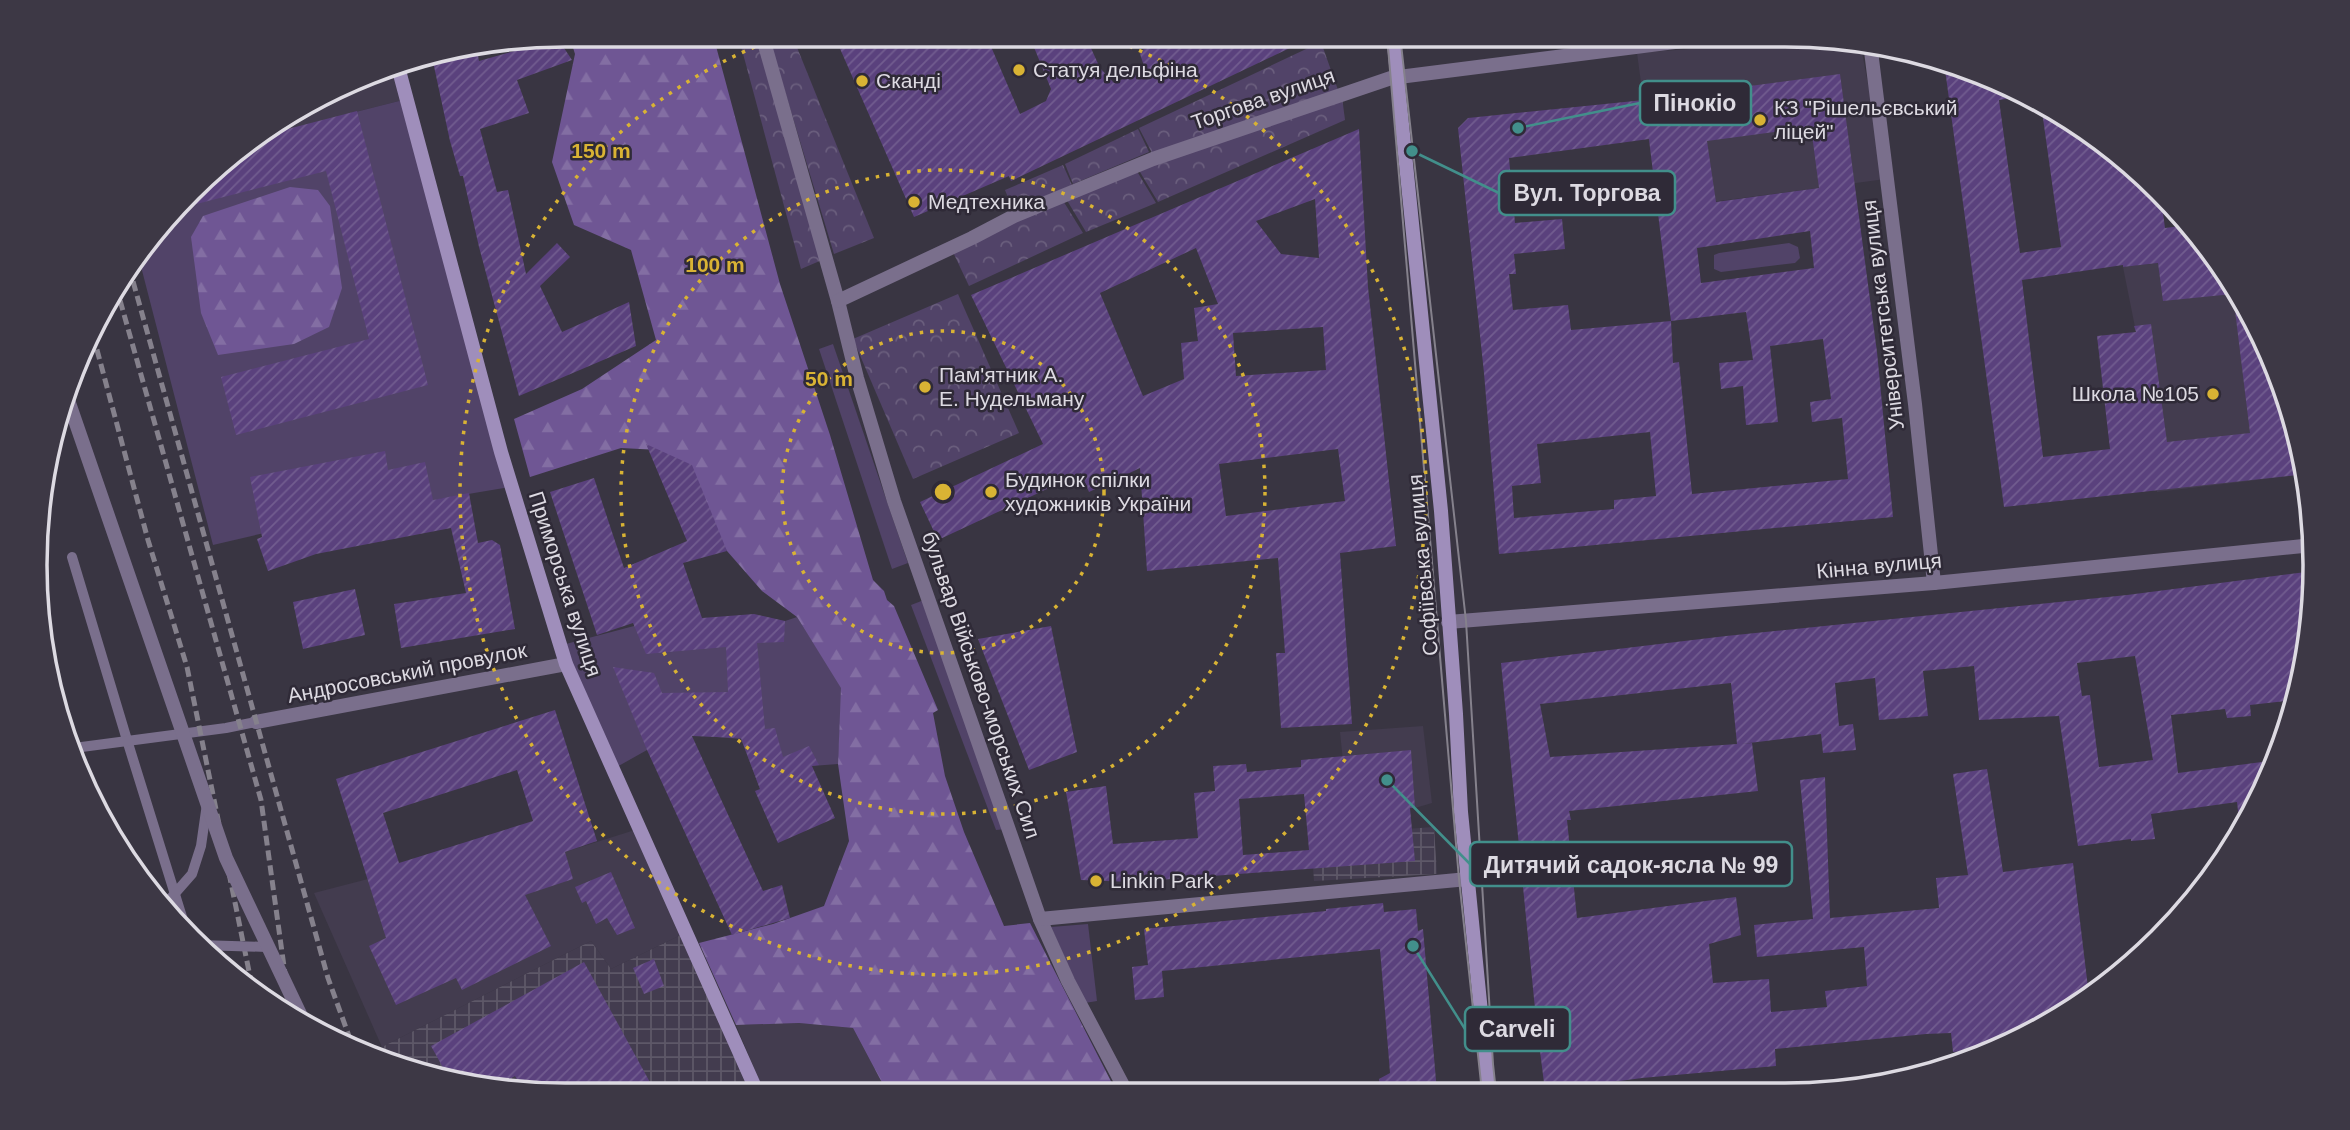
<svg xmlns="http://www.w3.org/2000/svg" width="2350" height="1130" font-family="Helvetica,sans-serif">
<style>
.built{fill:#433c4f}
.industrial{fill:url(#industrial-grid)}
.green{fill:#514368}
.forest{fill:url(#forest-firs)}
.park{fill:url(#park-crowns)}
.building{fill:url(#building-hatch);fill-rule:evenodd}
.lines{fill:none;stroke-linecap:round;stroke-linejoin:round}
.lane{stroke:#7a6f8c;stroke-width:10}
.street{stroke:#7a6f8c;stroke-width:14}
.secondary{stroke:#9f8ebb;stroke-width:14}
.tram{stroke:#85818c;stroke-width:2}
.rail{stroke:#85818c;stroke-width:5;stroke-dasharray:10 5;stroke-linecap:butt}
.lane-bridge{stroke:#7a6f8c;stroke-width:10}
.street-bridge{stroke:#7a6f8c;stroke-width:14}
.ring{fill:none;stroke:#d9b334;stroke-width:3.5;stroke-dasharray:3.5 7}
.poi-dot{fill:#d9b334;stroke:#2f2a37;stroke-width:2.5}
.labels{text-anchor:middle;stroke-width:5;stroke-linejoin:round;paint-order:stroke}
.poi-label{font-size:21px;fill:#dddae2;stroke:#2f2a37;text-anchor:start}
.street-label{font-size:21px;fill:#dddae2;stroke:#2f2a37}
.rim{fill:none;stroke:#dddae2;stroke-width:3.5}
.centre{fill:#d9b334;stroke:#2f2a37;stroke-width:3.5}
.ring-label{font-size:21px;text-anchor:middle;font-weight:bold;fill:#d9b334;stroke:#2f2a37;stroke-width:5;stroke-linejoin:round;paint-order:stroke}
.leader{fill:none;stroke:#428f8b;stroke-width:2.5}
.callout-dot{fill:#428f8b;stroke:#2f2a37;stroke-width:2.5}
.callout{fill:#2f2a37;stroke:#428f8b;stroke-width:2.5}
.callout-label{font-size:23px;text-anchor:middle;font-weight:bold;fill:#dddae2}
</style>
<defs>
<pattern id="industrial-grid" width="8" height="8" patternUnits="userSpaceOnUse" patternTransform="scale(1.75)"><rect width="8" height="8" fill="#433c4f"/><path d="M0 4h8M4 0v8" fill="none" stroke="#5e5868"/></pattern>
<pattern id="forest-firs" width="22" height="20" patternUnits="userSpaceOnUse" patternTransform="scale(1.75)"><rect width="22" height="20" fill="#6f5694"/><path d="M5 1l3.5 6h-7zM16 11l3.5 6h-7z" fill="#836ea3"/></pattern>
<pattern id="park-crowns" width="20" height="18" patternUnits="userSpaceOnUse" patternTransform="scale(1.75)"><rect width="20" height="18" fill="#514368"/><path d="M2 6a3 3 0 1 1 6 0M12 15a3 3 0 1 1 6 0" fill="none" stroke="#6a5e7d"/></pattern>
<pattern id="building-hatch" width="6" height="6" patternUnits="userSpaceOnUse" patternTransform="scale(1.75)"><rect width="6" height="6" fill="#5a417d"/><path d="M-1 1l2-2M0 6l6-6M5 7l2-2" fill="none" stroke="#715c8f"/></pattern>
</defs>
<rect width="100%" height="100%" fill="#393542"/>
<g class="built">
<path d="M 1821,39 L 1860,42 L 1886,179 L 1658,209 L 1637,53 Z"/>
<path d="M 394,64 L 403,100 L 257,137 Z"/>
<path d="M 2214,257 L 2226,271 L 2275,363 L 2305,461 L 2306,474 L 2157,492 L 2136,332 L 2123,267 Z"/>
<path d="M 1423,726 L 1432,803 L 1415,808 L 1361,812 L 1348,810 L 1340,732 Z"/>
<path d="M 638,829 L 685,933 L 611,969 L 591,941 L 382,1047 L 314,893 L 368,879 L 378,911 Z"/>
<path d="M 799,1023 L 853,1028 L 888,1094 L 765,1094 L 736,1025 Z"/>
</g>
<g class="industrial">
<path d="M 1434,827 L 1437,874 L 1314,881 L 1311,836 Z"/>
<path d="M 685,933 L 757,1094 L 565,1095 L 461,1085 L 392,1064 L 382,1047 L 591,941 L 611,969 Z"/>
</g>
<g class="green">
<path d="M 403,100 L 510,487 C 410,504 311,521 213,545 L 138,255 L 167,215 L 242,145 L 257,137 Z"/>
<path d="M 1789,243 L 1798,247 L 1800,258 L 1795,263 L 1721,272 L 1714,269 L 1714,255 L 1719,253 Z"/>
<path d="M 833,344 L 908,563 L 892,569 L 819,349 Z"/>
<path d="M 924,600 L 1006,829 L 996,830 L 911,605 Z"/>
<path d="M 797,617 L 842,688 L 838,764 L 812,766 L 760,789 L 741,739 L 704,736 L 703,732 L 647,750 L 615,768 L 562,645 L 634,626 L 667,621 L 785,621 Z"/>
<path d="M 1088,924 L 1097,1001 L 1085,1003 L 1051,927 Z"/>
</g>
<g class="forest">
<path d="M 569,35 L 713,35 L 780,284 L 830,435 L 873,580 L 884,591 L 887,600 L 894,606 L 938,710 L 933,713 L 945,776 L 964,832 L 1004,926 L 1030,923 L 1117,1093 L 888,1094 L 853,1028 L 799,1023 L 736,1025 L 699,943 L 773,924 L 824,906 L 849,841 L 838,764 L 841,688 L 797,617 L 762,591 L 727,551 L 659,450 L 621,448 L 530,477 L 514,419 L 582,389 L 656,340 L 631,250 L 574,225 L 552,162 L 575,54 Z"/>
<path d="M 290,187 L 318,190 L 330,206 L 342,288 L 329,327 L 294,344 L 218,355 L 201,313 L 191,237 L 203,216 Z"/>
</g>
<g class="park">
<path d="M 738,35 L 756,35 L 822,260 L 801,269 Z"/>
<path d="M 768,35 L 792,35 L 874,238 L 834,254 Z"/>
<path d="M 1321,42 L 1338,90 L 1152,153 L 1139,128 Z"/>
<path d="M 1342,97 L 1345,120 L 1158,202 L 1137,167 Z"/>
<path d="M 1138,129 L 1149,152 L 1073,184 L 1065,164 Z"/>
<path d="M 1063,165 L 1072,185 L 1013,210 L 1005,190 Z"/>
<path d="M 1135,168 L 1156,203 L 1086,232 L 1065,197 Z"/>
<path d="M 1062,199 L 1083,233 L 969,286 L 952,250 Z"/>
<path d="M 958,294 L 1019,433 L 913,479 L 853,339 Z"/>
</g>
<g class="building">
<path d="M 834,35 L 986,35 L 1020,114 L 1046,101 L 1051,89 L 1029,35 L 1085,35 L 1100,68 L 1114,83 L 1145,69 L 1139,51 L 1183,35 L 1317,35 L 1011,181 L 1009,176 L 914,217 Z"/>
<path d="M 556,36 L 572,60 L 517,80 L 529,113 L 480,129 L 497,192 L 508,190 L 526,274 L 557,243 L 570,257 L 540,286 L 562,332 L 629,302 L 636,346 L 519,396 L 479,247 L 463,176 L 460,176 L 450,141 L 432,57 L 477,50 L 479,61 L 521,49 L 517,43 Z"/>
<path d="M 1944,62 L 1988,75 L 2027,96 L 1999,100 L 2020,253 L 2061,247 L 2041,104 L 2080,125 L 2160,191 L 2165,228 L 2189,225 L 2226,271 L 2275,363 L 2305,461 L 2306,474 L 2004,507 ZM 2158,263 L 2163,301 L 2233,294 L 2250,433 L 2167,442 L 2151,324 L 2134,326 L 2136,332 L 2097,336 L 2110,449 L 2043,457 L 2022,280 L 2123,265 L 2123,267 Z"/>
<path d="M 1840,74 L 1877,352 L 1893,517 L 1499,554 L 1484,373 L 1458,128 L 1468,118 L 1644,100 ZM 1811,127 L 1819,188 L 1716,202 L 1707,141 ZM 1649,139 L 1671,321 L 1571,330 L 1568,305 L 1513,310 L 1509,274 L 1516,274 L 1514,254 L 1565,249 L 1562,219 L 1515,223 L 1509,158 ZM 1810,231 L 1814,268 L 1701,283 L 1697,248 ZM 1746,312 L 1753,360 L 1719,363 L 1721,389 L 1743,386 L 1746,425 L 1778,422 L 1770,346 L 1823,339 L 1831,399 L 1810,402 L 1812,422 L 1842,418 L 1848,479 L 1692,494 L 1679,362 L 1673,363 L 1671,321 ZM 1650,432 L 1656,496 L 1614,500 L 1614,509 L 1514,518 L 1512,486 L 1541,483 L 1537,444 Z"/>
<path d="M 357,111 L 428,385 L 236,435 L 221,377 L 369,339 L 326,171 L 173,210 L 242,145 L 257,137 Z"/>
<path d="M 1359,129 L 1368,287 L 1396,546 L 1340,553 L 1352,724 L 1281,728 L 1276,653 L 1285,653 L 1278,558 L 1147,571 L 1140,468 L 1089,492 L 1081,473 L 938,540 L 920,502 L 1043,444 L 971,295 ZM 1315,199 L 1319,258 L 1281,254 L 1256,221 ZM 1196,248 L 1218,304 L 1194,308 L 1198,341 L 1181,343 L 1184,379 L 1143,396 L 1100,293 ZM 1323,327 L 1326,370 L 1236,376 L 1233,333 ZM 1338,449 L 1345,501 L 1226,516 L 1219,464 Z"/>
<path d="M 646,444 L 692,465 L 727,551 L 683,563 L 702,618 L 754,614 L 785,621 L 784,642 L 757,643 L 765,729 L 775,728 L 783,757 L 809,746 L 819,765 L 812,766 L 835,818 L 778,843 L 755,791 L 760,789 L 741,738 L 692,736 L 763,891 L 782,885 L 790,918 L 732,935 L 647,750 L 613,667 L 654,673 L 662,693 L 728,692 L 726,647 L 646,654 L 633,623 L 597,635 L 550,492 L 594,478 L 624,568 L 687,541 Z"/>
<path d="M 385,451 L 388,470 L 425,462 L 433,500 L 469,493 L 478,543 L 492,540 L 500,545 L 515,629 L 401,648 L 394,604 L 466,593 L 451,528 L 316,554 L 268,571 L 257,539 L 262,537 L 250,477 Z"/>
<path d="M 2314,571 L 2305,669 L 2295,700 L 2250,705 L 2251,716 L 2227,718 L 2225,709 L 2171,715 L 2178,773 L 2277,760 L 2274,768 L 2240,828 L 2237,802 L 2151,814 L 2155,839 L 2131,841 L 2131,839 L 2078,846 L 2059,716 L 1979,720 L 1974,666 L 1923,671 L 1928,716 L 1879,720 L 1875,678 L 1835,683 L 1839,726 L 1853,724 L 1856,750 L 1823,753 L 1821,734 L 1741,744 L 1752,743 L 1758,791 L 1569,811 L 1571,820 L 1567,820 L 1577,918 L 1736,897 L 1741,935 L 1709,944 L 1713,983 L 1769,979 L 1771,1012 L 1827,1007 L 1825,991 L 1867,986 L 1864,947 L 1757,957 L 1754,925 L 1813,919 L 1800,780 L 1825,777 L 1830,918 L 1939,908 L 1936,878 L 1968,875 L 1953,774 L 1987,769 L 2003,872 L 2073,863 L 2089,996 L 1999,1048 L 1953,1052 L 1951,1033 L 1926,1034 L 1775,1049 L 1776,1066 L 1642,1078 L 1545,1091 L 1536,1019 L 1501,663 L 1726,636 L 2127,595 ZM 2135,656 L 2153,760 L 2099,767 L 2090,695 L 2082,696 L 2077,663 ZM 1731,683 L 1737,744 L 1550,757 L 1540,704 Z"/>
<path d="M 355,589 L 365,635 L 303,649 L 293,602 Z"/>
<path d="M 1051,626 L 1077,752 L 1029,770 L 978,639 Z"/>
<path d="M 555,710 L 597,841 L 565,852 L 573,879 L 525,895 L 551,946 L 462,990 L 456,978 L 396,1005 L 369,946 L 386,938 L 336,779 ZM 517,770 L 533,821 L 399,863 L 383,813 Z"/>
<path d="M 1411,750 L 1415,808 L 1410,808 L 1415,861 L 1132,882 L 1081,880 L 1066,792 L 1106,786 L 1113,844 L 1198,838 L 1194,793 L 1215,791 L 1213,766 L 1246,764 L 1247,772 L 1301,767 L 1301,760 ZM 1304,794 L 1309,850 L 1243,855 L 1239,799 Z"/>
<path d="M 611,872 L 635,928 L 617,935 L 607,918 L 596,924 L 586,901 L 582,903 L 575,887 Z"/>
<path d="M 1383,903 L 1384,912 L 1416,909 L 1418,931 L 1423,929 L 1437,1092 L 1380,1092 L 1379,1079 L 1390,1073 L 1380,949 L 1162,971 L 1164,997 L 1135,1000 L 1132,967 L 1148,965 L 1144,929 L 1326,911 L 1326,909 Z"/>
<path d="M 654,959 L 664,986 L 644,994 L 633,968 Z"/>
<path d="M 584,962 L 657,1095 L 565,1095 L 524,1091 L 515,1076 L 493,1088 L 451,1082 L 431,1046 Z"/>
</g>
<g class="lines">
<g class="lane">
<path d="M 72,557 L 127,740 L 187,933"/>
<path d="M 74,748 L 226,728 L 256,722"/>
<path d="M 87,792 L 93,805"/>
</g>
<g class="street">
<path d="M 762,35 L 838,301 L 857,378 L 894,501 L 1040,919 L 1068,981 L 1127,1093"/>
<path d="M 1870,43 L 1915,404 L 1934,583"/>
<path d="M 838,301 L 972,238 L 1014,216 L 1153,159 L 1391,78 L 1730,35"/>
<path d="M 1448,622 L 1934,583 L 2313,545"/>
<path d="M 256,722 L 566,664"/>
<path d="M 1040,919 L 1468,879"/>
<path d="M 1804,1091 L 1891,1081"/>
</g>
<g class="secondary">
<path d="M 1393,35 L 1441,511 L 1456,714 L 1461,812 L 1489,1092"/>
<path d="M 397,63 L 501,452 L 566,664 L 758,1094"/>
</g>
<g class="tram">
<path d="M 1387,35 L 1459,879 L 1482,1092"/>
<path d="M 1400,35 L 1466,621 L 1493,1064 L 1496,1092"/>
</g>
<g class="rail">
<path d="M 129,267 L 328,978 L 354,1050"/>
<path d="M 116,286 L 261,800 L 290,1010"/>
<path d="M 93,335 L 148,540 L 187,667 L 252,986"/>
</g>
<g class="lane-bridge">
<path d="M 163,907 L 192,874 L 201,846 L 207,804"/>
<path d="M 199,945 L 267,947"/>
</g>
<path class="street-bridge" d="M 68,400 L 226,858 L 301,1016"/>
</g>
<g class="ring">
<circle cx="943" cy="492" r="161"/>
<circle cx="943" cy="492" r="322"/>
<path d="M1100 35A483 483 0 1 1 786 35"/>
</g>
<g class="poi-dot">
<circle cx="1019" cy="70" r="7"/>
<circle cx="862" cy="81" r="7"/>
<circle cx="1760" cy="120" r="7"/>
<circle cx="914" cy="202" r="7"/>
<circle cx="925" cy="387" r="7"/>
<circle cx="2213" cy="394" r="7"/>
<circle cx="991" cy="492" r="7"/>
<circle cx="1096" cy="881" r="7"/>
</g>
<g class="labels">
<g class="poi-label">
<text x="1033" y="77">Статуя дельфіна</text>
<text x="876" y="88">Сканді</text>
<text x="1774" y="115">КЗ "Рішельєвський<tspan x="1774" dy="24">ліцей"</tspan></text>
<text x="928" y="209">Медтехника</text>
<text x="939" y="382">Пам'ятник А.<tspan x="939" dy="24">Е. Нудельману</tspan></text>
<text x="2199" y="401" text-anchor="end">Школа №105</text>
<text x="1005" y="487">Будинок спілки<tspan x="1005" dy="24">художників України</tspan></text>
<text x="1110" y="888">Linkin Park</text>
</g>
<g class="street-label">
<text transform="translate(1263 99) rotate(-19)" y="7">Торгова вулиця</text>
<text transform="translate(1883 315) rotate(-97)" y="7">Університетська вулиця</text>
<text transform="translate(1423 565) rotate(-95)" y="7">Софіївська вулиця</text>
<text transform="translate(1879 566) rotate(-5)" y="7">Кінна вулиця</text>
<text transform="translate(565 584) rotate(72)" y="7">Приморська вулиця</text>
<text transform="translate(407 673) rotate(-11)" y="7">Андросовський провулок</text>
<text transform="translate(981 685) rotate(71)" y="7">бульвар Військово-морських Сил</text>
</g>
</g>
<path d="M0 0H2350V1130H0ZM565 47H1785A518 518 0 0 1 2303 565V565A518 518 0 0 1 1785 1083H565A518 518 0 0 1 47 565V565A518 518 0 0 1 565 47Z" fill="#3d3845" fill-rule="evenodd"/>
<path class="rim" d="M565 47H1785A518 518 0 0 1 2303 565V565A518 518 0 0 1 1785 1083H565A518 518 0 0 1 47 565V565A518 518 0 0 1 565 47Z"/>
<circle cx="943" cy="492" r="10" class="centre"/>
<g class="ring-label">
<text x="601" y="158">150 m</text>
<text x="715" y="272">100 m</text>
<text x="829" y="386">50 m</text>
</g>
<path class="leader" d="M1518 128L1640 103M1412 151L1499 193M1387 780L1470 864M1413 946L1465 1029"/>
<g class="callout-dot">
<circle cx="1518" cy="128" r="7"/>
<circle cx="1412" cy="151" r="7"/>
<circle cx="1387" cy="780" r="7"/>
<circle cx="1413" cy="946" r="7"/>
</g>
<g class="callout">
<rect x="1640" y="81" width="111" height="44" rx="7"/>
<rect x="1499" y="171" width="176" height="44" rx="7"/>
<rect x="1470" y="842" width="322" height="44" rx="7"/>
<rect x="1465" y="1007" width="105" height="44" rx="7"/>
</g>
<g class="callout-label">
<text x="1695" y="111">Пінокіо</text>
<text x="1587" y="201">Вул. Торгова</text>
<text x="1631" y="873">Дитячий садок-ясла № 99</text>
<text x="1517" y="1037">Carveli</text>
</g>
</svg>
